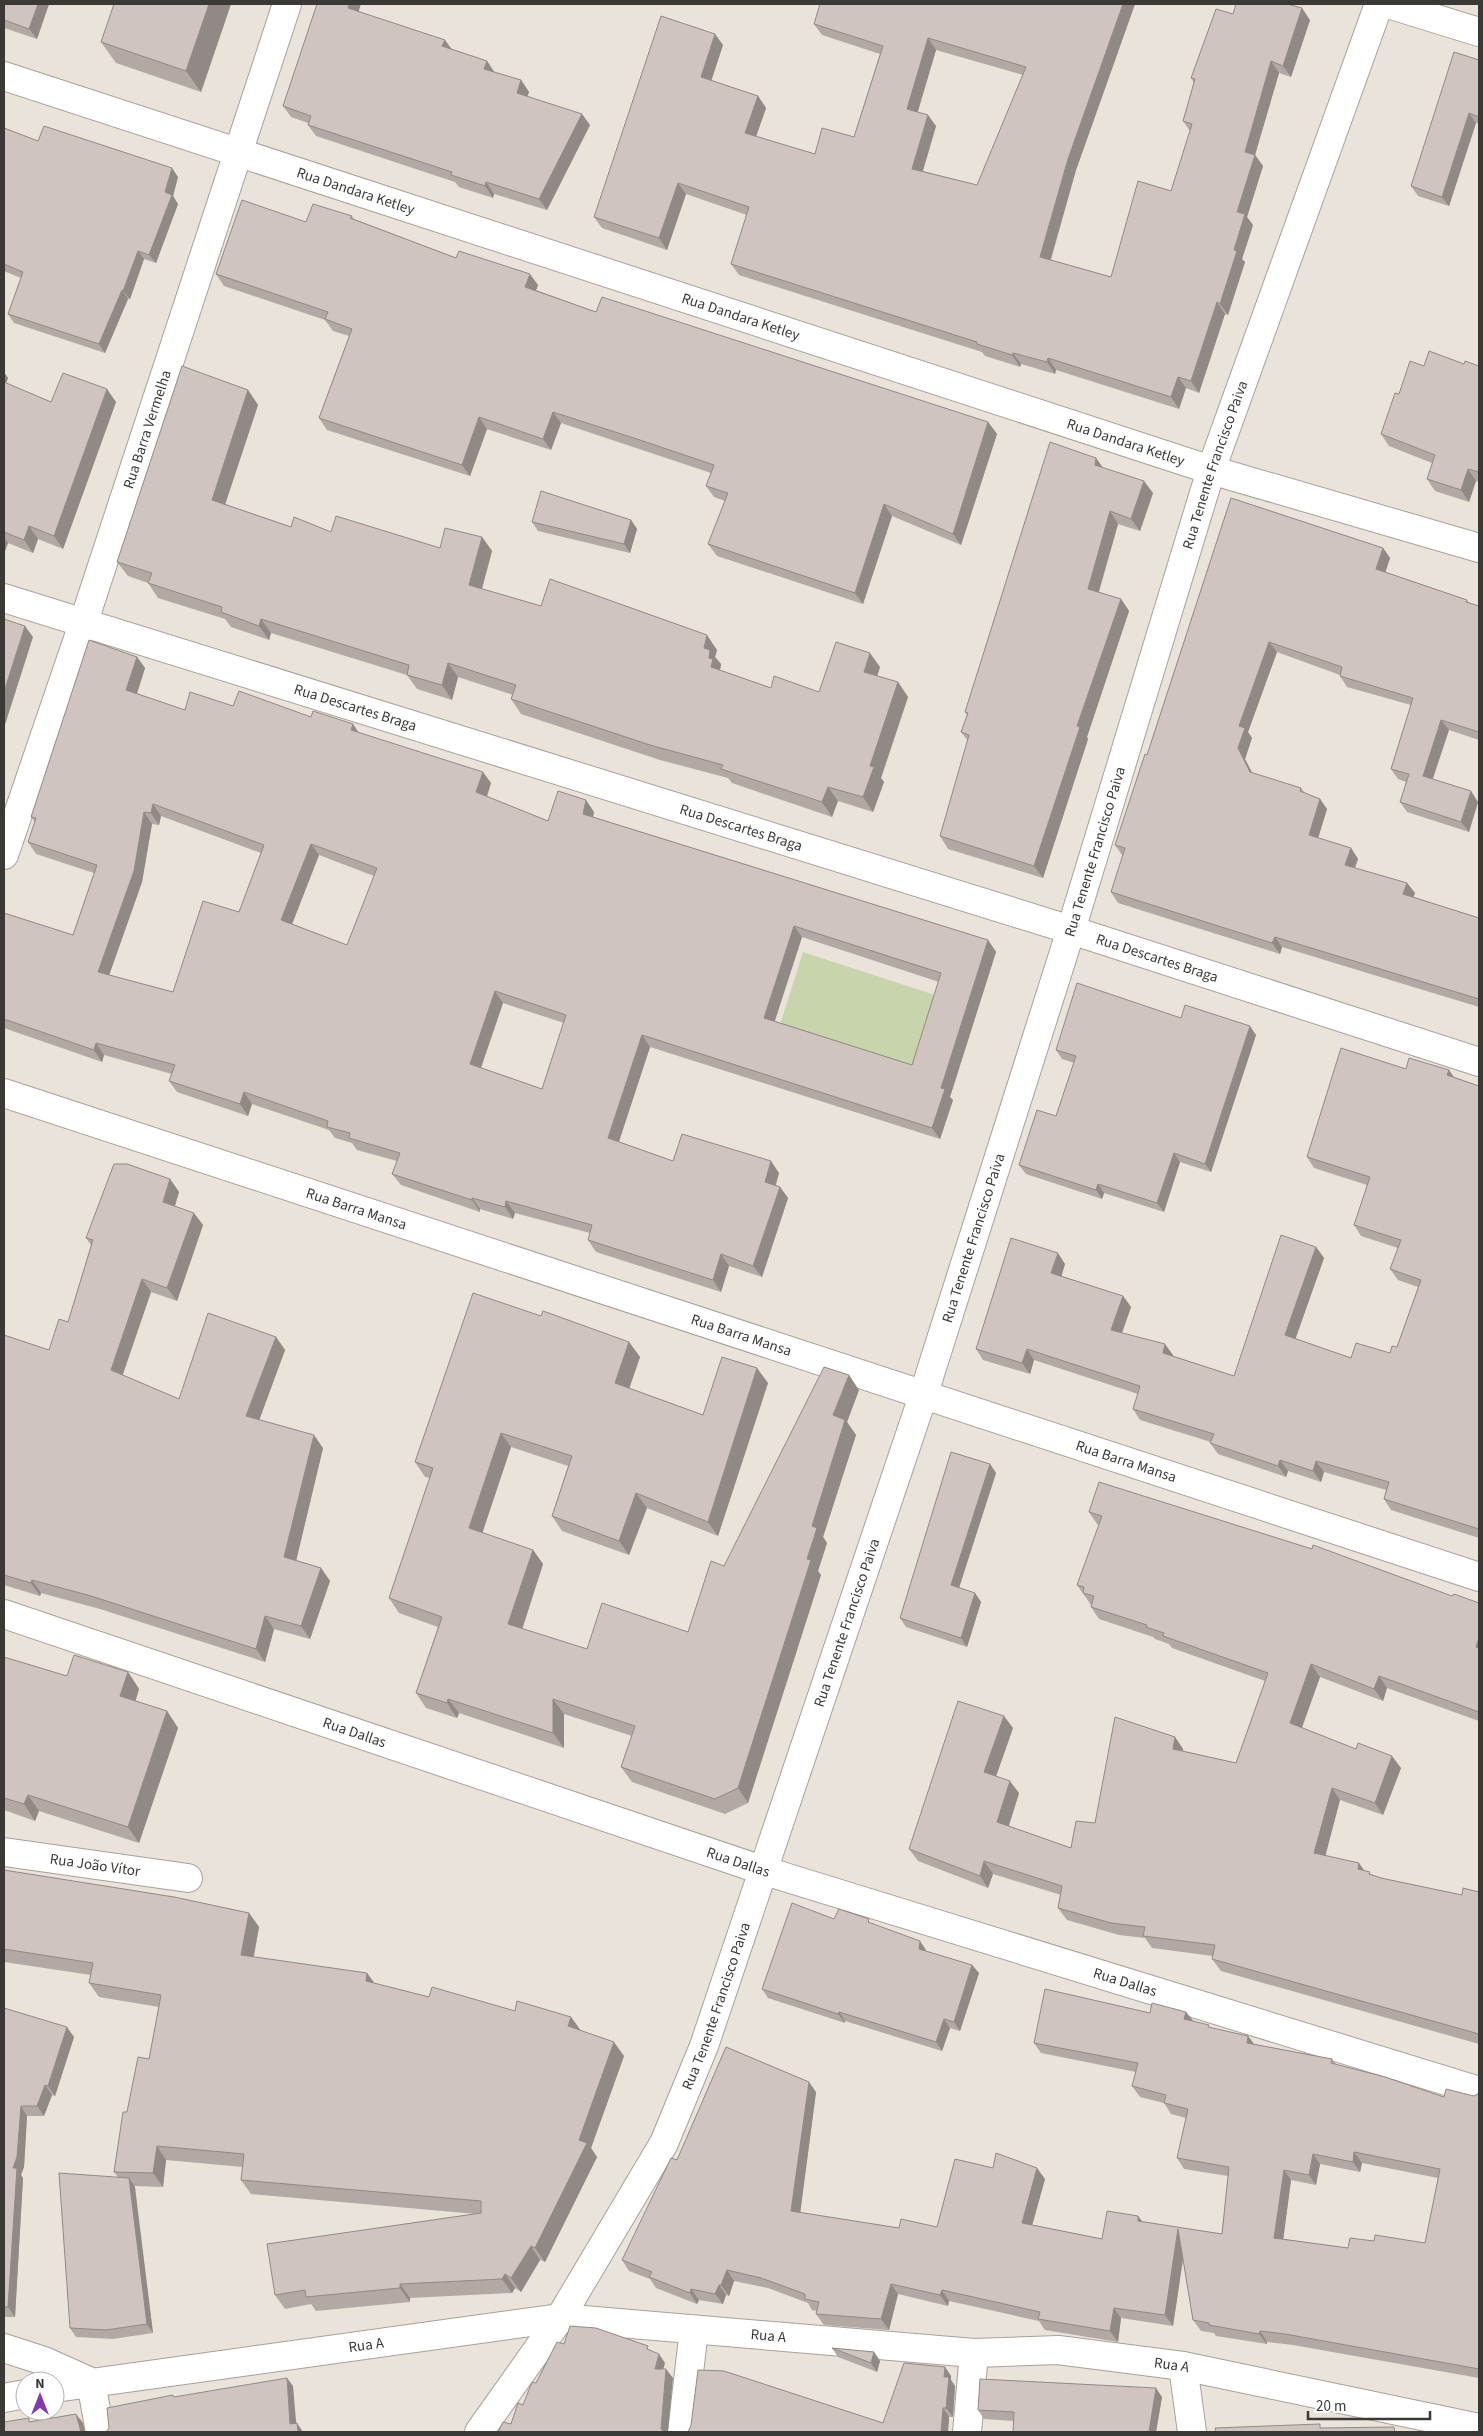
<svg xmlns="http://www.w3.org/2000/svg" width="1483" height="2436" font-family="'Source Sans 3',sans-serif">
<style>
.green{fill:#c8d4ac}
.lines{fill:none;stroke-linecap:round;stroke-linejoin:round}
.minor-casing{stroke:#a7a199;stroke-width:30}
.minor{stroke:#fff;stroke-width:28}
.wall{fill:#b2a9a5;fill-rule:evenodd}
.shaded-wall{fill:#918986}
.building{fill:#cfc4c0;stroke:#918986;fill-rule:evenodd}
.labels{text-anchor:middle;stroke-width:5;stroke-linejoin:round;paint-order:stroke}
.street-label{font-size:15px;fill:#3b3935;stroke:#fff}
</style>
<rect width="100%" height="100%" fill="#eae3da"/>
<path class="green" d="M 803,952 L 938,996 L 913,1075 L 778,1031 Z"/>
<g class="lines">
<defs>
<g id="minor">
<path d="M 1388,4 L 1479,32"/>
<path id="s1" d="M 4,76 L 1211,470 L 1479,548"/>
<path id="s2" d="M 4,598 L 1071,930 L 1479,1062"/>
<path id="s3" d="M 4,855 L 83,624 L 287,4"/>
<path id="s4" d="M 4,1093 L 1479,1577"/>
<path id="s5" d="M 4,1614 L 762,1870 L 1479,2091"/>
<path id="s6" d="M 4,1852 L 188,1878"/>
<path d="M 4,2348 L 44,2361 L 91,2382 L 100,2432"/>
<path d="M 1183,2366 L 1192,2432"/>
<path id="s7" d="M 55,2388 L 560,2318 L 974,2353 L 1058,2350 L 1183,2366 L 1479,2428"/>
<path d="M 4,2398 L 25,2394"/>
<path id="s8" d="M 479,2432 L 560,2318 L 664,2143 L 704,2046 L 923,1396 L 1071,930 L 1211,470 L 1379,4"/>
<path d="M 682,2432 L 694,2330"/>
<path d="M 967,2432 L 974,2353"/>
</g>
</defs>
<use href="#minor" class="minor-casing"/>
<use href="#minor" class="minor"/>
</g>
<g class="wall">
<path d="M 4,4 L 49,4 L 37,39 L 4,28 Z"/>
<path d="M 231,4 L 201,92 L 116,63 L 101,42 Z"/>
<path d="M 361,4 L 358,11 L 452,49 L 487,61 L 494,72 L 521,80 L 529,92 L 527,96 L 590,125 L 547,210 L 494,194 L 493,198 L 459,187 L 455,182 L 316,136 L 308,125 L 308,123 L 291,117 L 283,106 Z"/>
<path d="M 1135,4 L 1076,170 L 1051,260 L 1111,277 L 1171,191 L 1190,131 L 1183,121 L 1194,83 L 1191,78 L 1233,14 L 1310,20 L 1291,77 L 1279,73 L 1255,155 L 1263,166 L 1247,217 L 1253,225 L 1242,259 L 1245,262 L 1228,315 L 1225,314 L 1199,393 L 1186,388 L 1179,409 L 1056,370 L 1055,374 L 1021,364 L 1020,367 L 985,356 L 982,352 L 739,275 L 731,264 L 747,215 L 686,194 L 667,250 L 602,228 L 594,217 L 723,45 L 711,80 L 758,96 L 766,108 L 756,137 L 815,154 L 854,137 L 880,54 L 822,35 L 814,24 ZM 936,50 L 1023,75 L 977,185 L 923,171 L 936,126 L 918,112 Z"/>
<path d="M 1479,60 L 1479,124 L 1476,123 L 1449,206 L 1418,196 L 1411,186 Z"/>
<path d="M 4,128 L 38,141 L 178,177 L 173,196 L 178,204 L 156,263 L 144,259 L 130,299 L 128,299 L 105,353 L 14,323 L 8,314 L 21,278 L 4,271 Z"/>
<path d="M 352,216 L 354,219 L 456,258 L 538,285 L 536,290 L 596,312 L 988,422 L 997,434 L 961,545 L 892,516 L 863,604 L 717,556 L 708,544 L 725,501 L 714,497 L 706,486 L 711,473 L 561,423 L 551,450 L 487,429 L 470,476 L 327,430 L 319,418 L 349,336 L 333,331 L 325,320 L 224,286 L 216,274 L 306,222 Z"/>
<path d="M 1464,364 L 1479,366 L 1479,482 L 1476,481 L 1469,502 L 1435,491 L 1427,479 L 1432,463 L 1389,446 L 1381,434 L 1399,394 L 1424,366 Z"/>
<path d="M 4,372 L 8,378 L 6,383 L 51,402 L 116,402 L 63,549 L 38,539 L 33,553 L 8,543 L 4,554 Z"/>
<path d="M 248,390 L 258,405 L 225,504 L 291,527 L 440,548 L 482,537 L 492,551 L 482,589 L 541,606 L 717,650 L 715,657 L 721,664 L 720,670 L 771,688 L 819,692 L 880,667 L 877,676 L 898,682 L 908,697 L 881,778 L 884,782 L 873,812 L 838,801 L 832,817 L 732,783 L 728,778 L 660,760 L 521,714 L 511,699 L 513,695 L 458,677 L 452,700 L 417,689 L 407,675 L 271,633 L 269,640 L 231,627 L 225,619 L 158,598 L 148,583 L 128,576 L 117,562 Z"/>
<path d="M 1096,458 L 1103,468 L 1153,493 L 1140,531 L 1118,524 L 1099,592 L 1121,599 L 1129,611 L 1087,737 L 1088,739 L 1043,878 L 948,849 L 940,836 L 968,741 L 961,732 L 967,715 L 965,712 Z"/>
<path d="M 1231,498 L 1383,548 L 1390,558 L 1385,572 L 1467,600 L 1469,603 L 1479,606 L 1479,740 L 1449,730 L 1433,779 L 1478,802 L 1469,832 L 1407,812 L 1400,802 L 1406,782 L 1398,779 L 1391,769 L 1411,705 L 1347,687 L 1340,676 L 1340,675 L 1277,652 L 1248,732 L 1252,738 L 1245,759 L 1252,773 L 1301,788 L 1305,793 L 1320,799 L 1327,809 L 1318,838 L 1351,848 L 1358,859 L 1355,868 L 1407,883 L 1415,893 L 1413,897 L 1479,918 L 1479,1007 L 1282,947 L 1280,954 L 1118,903 L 1111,892 L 1123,856 L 1122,855 L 1115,845 L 1147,755 Z"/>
<path d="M 631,520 L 637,529 L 630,553 L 538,531 L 532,522 Z"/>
<path d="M 137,657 L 145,668 L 137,694 L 185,710 L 233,706 L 311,717 L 358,732 L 491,783 L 487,797 L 548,821 L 594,812 L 593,817 L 988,940 L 996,952 L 950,1097 L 953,1100 L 940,1139 L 650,1047 L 619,1142 L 673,1161 L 779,1173 L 776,1185 L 780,1187 L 788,1198 L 762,1277 L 729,1266 L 721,1292 L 596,1252 L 588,1240 L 590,1233 L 515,1213 L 513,1219 L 480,1209 L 480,1212 L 401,1185 L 392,1174 L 397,1161 L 357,1150 L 352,1143 L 335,1138 L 329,1130 L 252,1104 L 248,1116 L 177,1092 L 169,1081 L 172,1074 L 104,1055 L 102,1062 L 4,1028 L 4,913 L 73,935 L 94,873 L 36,854 L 28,842 L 35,822 L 31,817 ZM 161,816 L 261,853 L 239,912 L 173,992 L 109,975 L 142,882 L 152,824 L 159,825 ZM 319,855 L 374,876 L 347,945 L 292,924 ZM 802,937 L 939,982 L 912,1065 L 775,1021 ZM 503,1003 L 564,1023 L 542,1089 L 481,1068 Z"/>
<path d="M 1181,1018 L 1256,1035 L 1211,1172 L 1180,1162 L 1164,1212 L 1104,1193 L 1102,1199 L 1026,1174 L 1019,1165 L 1056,1116 L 1074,1063 L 1062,1059 L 1056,1050 Z"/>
<path d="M 1406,1069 L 1449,1070 L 1454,1077 L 1479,1086 L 1479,1538 L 1391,1510 L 1384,1499 L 1386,1490 L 1324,1472 L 1321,1482 L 1288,1471 L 1286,1477 L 1218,1454 L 1210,1443 L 1211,1442 L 1140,1420 L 1133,1409 L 1138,1394 L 1034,1360 L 1030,1374 L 983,1360 L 976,1349 L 1065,1264 L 1061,1276 L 1123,1296 L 1131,1307 L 1122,1333 L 1173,1355 L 1173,1356 L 1234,1376 L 1316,1247 L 1324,1258 L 1295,1339 L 1351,1358 L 1390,1353 L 1397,1347 L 1418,1287 L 1398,1280 L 1390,1269 L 1398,1248 L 1361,1236 L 1354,1225 L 1367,1185 L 1314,1168 L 1307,1157 Z"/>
<path d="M 170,1179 L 179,1192 L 175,1206 L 203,1225 L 177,1301 L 151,1292 L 122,1375 L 179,1399 L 276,1337 L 285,1350 L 259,1420 L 323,1448 L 296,1560 L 321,1568 L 330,1581 L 310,1639 L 274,1629 L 265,1662 L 100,1609 L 41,1593 L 40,1596 L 4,1585 L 4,1335 L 49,1350 L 68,1322 L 91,1245 L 86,1238 Z"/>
<path d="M 541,1316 L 629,1342 L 640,1357 L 629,1388 L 703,1415 L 768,1383 L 718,1536 L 647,1508 L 629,1555 L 562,1531 L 552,1516 L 568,1466 L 511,1447 L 482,1533 L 533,1550 L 543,1564 L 522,1629 L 587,1649 L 688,1632 L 724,1566 L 859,1390 L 847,1422 L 856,1435 L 823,1537 L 827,1543 L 818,1571 L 821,1575 L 748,1803 L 725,1814 L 632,1782 L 621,1767 L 632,1736 L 564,1714 L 564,1748 L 459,1713 L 457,1718 L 426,1708 L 416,1693 L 438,1627 L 399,1613 L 389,1598 L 430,1478 L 425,1477 L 415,1462 Z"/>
<path d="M 990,1464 L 996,1473 L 959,1588 L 975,1593 L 981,1602 L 967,1647 L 906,1627 L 900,1618 Z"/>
<path d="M 1089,1512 L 1452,1596 L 1479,1603 L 1479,1721 L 1387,1688 L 1383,1701 L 1320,1677 L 1302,1728 L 1401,1768 L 1383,1815 L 1340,1800 L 1325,1855 L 1364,1870 L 1373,1875 L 1381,1878 L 1462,1895 L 1479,1892 L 1479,2044 L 1221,1971 L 1212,1959 L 1213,1956 L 1152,1948 L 1145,1938 L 1119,1935 L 1067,1920 L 1058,1908 L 1061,1895 L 993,1874 L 988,1888 L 918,1861 L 909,1849 L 1013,1728 L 996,1776 L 1019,1793 L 1009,1826 L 1071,1848 L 1095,1823 L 1175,1737 L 1183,1749 L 1183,1751 L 1236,1763 L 1265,1681 L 1172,1648 L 1169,1644 L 1155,1639 L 1153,1637 L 1099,1619 L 1091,1607 L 1091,1605 L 1077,1585 L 1099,1525 L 1097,1524 Z"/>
<path d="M 4,1657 L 67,1676 L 128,1672 L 139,1689 L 135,1701 L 167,1711 L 178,1728 L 139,1843 L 39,1811 L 35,1821 L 4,1810 Z"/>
<path d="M 4,1870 L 249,1913 L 259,1927 L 254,1957 L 367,1973 L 374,1983 L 429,1997 L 515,2011 L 571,2017 L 580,2030 L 624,2056 L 591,2148 L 597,2157 L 545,2262 L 540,2260 L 521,2292 L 515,2288 L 512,2293 L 410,2298 L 410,2302 L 316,2311 L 311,2304 L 285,2309 L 275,2295 L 476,2214 L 251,2194 L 241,2180 L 243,2167 L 166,2160 L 163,2187 L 134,2186 L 153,2333 L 113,2339 L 76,2337 L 70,2328 L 118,2177 L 114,2172 L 127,2112 L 149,2059 L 159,2007 L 99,1997 L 89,1983 L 91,1975 L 4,1962 Z"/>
<path d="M 834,1919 L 872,1923 L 926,1950 L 926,1951 L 972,1965 L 979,1973 L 960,2031 L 950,2028 L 942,2051 L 845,2021 L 845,2023 L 768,1998 L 762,1989 Z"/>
<path d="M 4,2008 L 74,2037 L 55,2096 L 52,2095 L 44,2116 L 27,2116 L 24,2167 L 21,2175 L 23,2178 L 15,2317 L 4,2317 Z"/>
<path d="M 1186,2012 L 1193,2021 L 1210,2028 L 1248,2036 L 1254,2044 L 1332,2059 L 1336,2064 L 1444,2097 L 1474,2096 L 1479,2093 L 1479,2378 L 1293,2345 L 1267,2342 L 1267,2344 L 1216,2336 L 1214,2333 L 1201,2331 L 1193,2320 L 1183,2258 L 1173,2326 L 1121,2318 L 1118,2342 L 1045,2330 L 1039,2321 L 949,2301 L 948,2306 L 898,2294 L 889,2330 L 824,2325 L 816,2314 L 817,2311 L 812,2310 L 808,2303 L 768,2288 L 734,2281 L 729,2296 L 726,2295 L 723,2304 L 699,2300 L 697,2304 L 656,2288 L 650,2279 L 629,2271 L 622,2260 L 677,2160 L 816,2092 L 800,2213 L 899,2228 L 937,2227 L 993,2168 L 1045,2179 L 1032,2225 L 1102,2239 L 1138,2216 L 1143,2222 L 1222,2234 L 1228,2176 L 1184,2169 L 1177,2158 L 1186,2118 L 1171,2114 L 1164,2103 L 1140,2097 L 1132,2086 L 1136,2072 L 1041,2053 L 1034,2043 L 1150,2013 ZM 1362,2163 L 1438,2178 L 1425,2243 L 1374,2241 L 1348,2248 L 1283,2239 L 1291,2180 L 1316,2185 L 1320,2164 L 1360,2172 Z"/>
<path d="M 832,2348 L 874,2352 L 880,2361 L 877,2372 L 838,2357 Z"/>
<path d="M 945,2367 L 951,2376 L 951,2380 L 955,2386 L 953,2417 L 949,2417 L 948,2432 L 688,2432 L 883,2423 Z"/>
<path d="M 1162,2397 L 1156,2432 L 1013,2432 L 1014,2421 L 984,2419 L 978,2410 Z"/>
</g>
<g class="shaded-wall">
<path d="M 38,4 L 49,4 L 37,39 L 29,29 Z"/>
<path d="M 209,4 L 231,4 L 201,92 L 186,71 Z"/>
<path d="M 349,4 L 361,4 L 356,19 L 348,8 Z"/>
<path d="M 1123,4 L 1135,4 L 1076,170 L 1048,268 L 1040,257 L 1068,159 Z"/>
<path d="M 1302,8 L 1310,20 L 1291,77 L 1283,66 Z"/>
<path d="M 715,34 L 723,45 L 709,88 L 701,77 Z"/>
<path d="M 928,38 L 936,50 L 915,120 L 907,109 Z"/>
<path d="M 445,40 L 453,51 L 442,46 Z"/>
<path d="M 487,61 L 495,73 L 484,69 Z"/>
<path d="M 1271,61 L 1279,73 L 1255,155 L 1263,166 L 1247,217 L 1253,225 L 1242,259 L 1245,262 L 1228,315 L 1220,304 L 1234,250 L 1245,152 Z"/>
<path d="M 521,80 L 529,92 L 525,104 L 517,93 Z"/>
<path d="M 758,96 L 766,108 L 753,145 L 745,133 Z"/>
<path d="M 1469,113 L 1476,123 L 1449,206 L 1442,197 Z"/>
<path d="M 582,114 L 590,125 L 547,210 L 539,199 Z"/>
<path d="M 928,115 L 936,126 L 920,180 L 912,169 Z"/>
<path d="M 172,168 L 178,177 L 173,196 L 178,204 L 156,263 L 149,255 L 165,192 Z"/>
<path d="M 486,182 L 494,194 L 493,198 L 485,186 Z"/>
<path d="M 678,183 L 686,194 L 667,250 L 659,238 Z"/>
<path d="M 138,251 L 144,259 L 130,299 L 123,291 Z"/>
<path d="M 530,274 L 538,285 L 533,298 L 525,287 Z"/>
<path d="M 122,290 L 128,299 L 105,353 L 99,344 Z"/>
<path d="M 1217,302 L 1225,314 L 1199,393 L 1191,381 Z"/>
<path d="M 1013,353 L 1021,364 L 1020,367 L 1012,355 Z"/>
<path d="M 1048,358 L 1056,370 L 1055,374 L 1047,362 Z"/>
<path d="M 4,372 L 8,378 L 4,389 Z"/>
<path d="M 1178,377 L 1186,388 L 1179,409 L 1171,397 Z"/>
<path d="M 107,389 L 116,402 L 63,549 L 54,536 Z"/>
<path d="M 248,390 L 258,405 L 222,514 L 212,500 Z"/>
<path d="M 553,412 L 561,423 L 551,450 L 543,439 Z"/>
<path d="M 479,417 L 487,429 L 470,476 L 462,465 Z"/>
<path d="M 988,422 L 997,434 L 961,545 L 953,534 Z"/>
<path d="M 1096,458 L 1105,471 L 1095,465 Z"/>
<path d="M 1468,469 L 1476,481 L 1469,502 L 1461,490 Z"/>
<path d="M 1144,481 L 1153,493 L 1140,531 L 1131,519 Z"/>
<path d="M 884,504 L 892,516 L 863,604 L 855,593 Z"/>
<path d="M 1110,511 L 1118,524 L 1096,601 L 1088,589 Z"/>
<path d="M 631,520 L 637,529 L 630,553 L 624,544 Z"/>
<path d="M 29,526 L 38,539 L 33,553 L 24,540 Z"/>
<path d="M 4,537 L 8,543 L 4,554 Z"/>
<path d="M 482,537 L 492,551 L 479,599 L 469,585 Z"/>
<path d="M 1383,548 L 1390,558 L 1383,580 L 1376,569 Z"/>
<path d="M 1121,599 L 1129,611 L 1087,737 L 1088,739 L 1043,878 L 1034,866 L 1077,726 Z"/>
<path d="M 261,619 L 271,633 L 269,640 L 259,626 Z"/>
<path d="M 25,626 L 33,637 L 4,728 L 4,692 Z"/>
<path d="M 707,635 L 717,650 L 715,657 L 721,664 L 720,670 L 711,667 L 704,648 Z"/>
<path d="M 1269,642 L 1277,652 L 1248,732 L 1252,738 L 1245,759 L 1257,782 L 1250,772 L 1238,748 L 1239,726 Z"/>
<path d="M 870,653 L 880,667 L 874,686 L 864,672 Z"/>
<path d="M 137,657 L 145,668 L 134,702 L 126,690 Z"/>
<path d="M 448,663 L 458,677 L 452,700 L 442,685 Z"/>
<path d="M 898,682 L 908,697 L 881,778 L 884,782 L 873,812 L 863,797 L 870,766 Z"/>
<path d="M 1441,720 L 1449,730 L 1430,786 L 1423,776 Z"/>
<path d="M 353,724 L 361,736 L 351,730 Z"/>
<path d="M 483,772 L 491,783 L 484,804 L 476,792 Z"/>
<path d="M 828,787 L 838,801 L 832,817 L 822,802 Z"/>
<path d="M 1471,791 L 1478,802 L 1469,832 L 1461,822 Z"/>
<path d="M 1320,799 L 1327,809 L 1316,845 L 1309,835 Z"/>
<path d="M 586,800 L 594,812 L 591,825 L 583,814 Z"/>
<path d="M 153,804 L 161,816 L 159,825 L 151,813 Z"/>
<path d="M 144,812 L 152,824 L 142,882 L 106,984 L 98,972 Z"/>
<path d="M 311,844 L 319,855 L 289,932 L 281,920 Z"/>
<path d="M 1351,848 L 1358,859 L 1352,875 L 1345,865 Z"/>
<path d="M 1407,883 L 1415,893 L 1411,904 L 1403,894 Z"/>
<path d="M 794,926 L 802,937 L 772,1029 L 764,1018 Z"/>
<path d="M 1275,937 L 1282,947 L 1280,954 L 1272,943 Z"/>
<path d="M 988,940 L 996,952 L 950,1097 L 953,1100 L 940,1139 L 932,1128 L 941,1088 Z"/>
<path d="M 495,991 L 503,1003 L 478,1076 L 470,1064 Z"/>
<path d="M 1250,1026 L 1256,1035 L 1211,1172 L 1205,1164 Z"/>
<path d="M 642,1035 L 650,1047 L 616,1150 L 608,1138 Z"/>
<path d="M 96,1043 L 104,1055 L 102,1062 L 94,1050 Z"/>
<path d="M 1449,1070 L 1456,1081 L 1447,1075 Z"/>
<path d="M 244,1092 L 252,1104 L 248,1116 L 240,1104 Z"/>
<path d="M 1174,1153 L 1180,1162 L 1164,1212 L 1157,1203 Z"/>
<path d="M 771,1161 L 779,1173 L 773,1193 L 765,1182 Z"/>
<path d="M 170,1179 L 179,1192 L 172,1215 L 163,1202 Z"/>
<path d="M 1098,1184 L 1104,1193 L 1102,1199 L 1096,1190 Z"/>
<path d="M 780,1187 L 788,1198 L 762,1277 L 753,1266 Z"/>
<path d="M 472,1198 L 480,1209 L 480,1212 L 472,1200 Z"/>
<path d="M 506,1201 L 515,1213 L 513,1219 L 505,1207 Z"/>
<path d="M 194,1213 L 203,1225 L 177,1301 L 167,1288 Z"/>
<path d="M 1316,1247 L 1324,1258 L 1293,1346 L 1285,1335 Z"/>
<path d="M 1058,1253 L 1065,1264 L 1059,1284 L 1051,1273 Z"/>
<path d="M 721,1254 L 729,1266 L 721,1292 L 713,1280 Z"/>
<path d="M 142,1279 L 151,1292 L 120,1383 L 111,1370 Z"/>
<path d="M 1123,1296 L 1131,1307 L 1119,1341 L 1111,1330 Z"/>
<path d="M 276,1337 L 285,1350 L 256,1429 L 246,1416 Z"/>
<path d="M 629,1342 L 640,1357 L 626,1398 L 615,1383 Z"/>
<path d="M 1165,1344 L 1173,1355 L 1171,1364 L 1163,1353 Z"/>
<path d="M 1027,1349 L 1034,1360 L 1030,1374 L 1022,1363 Z"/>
<path d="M 757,1368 L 768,1383 L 718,1536 L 708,1522 Z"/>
<path d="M 849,1375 L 859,1390 L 847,1422 L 856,1435 L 823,1537 L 827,1543 L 818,1571 L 821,1575 L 748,1803 L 738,1788 L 807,1559 L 812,1526 L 833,1415 Z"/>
<path d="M 501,1433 L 511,1447 L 479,1543 L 469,1528 Z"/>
<path d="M 314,1435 L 323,1448 L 294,1570 L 284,1557 Z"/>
<path d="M 1280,1460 L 1288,1471 L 1286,1477 L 1278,1466 Z"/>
<path d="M 1316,1461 L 1324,1472 L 1321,1482 L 1313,1471 Z"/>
<path d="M 990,1464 L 996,1473 L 957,1594 L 951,1585 Z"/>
<path d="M 636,1493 L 647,1508 L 629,1555 L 619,1541 Z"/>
<path d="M 533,1550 L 543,1564 L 519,1639 L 508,1624 Z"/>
<path d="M 321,1568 L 330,1581 L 310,1639 L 301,1626 Z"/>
<path d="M 32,1580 L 41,1593 L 40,1596 L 31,1583 Z"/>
<path d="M 975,1593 L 981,1602 L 967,1647 L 961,1638 Z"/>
<path d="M 265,1616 L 274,1629 L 265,1662 L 256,1649 Z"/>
<path d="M 1479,1638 L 1479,1651 L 1476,1647 Z"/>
<path d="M 1311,1664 L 1320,1677 L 1299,1735 L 1290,1723 Z"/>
<path d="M 128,1672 L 139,1689 L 132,1713 L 120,1696 Z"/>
<path d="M 1379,1676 L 1387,1688 L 1383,1701 L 1374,1689 Z"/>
<path d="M 448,1699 L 459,1713 L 457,1718 L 447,1703 Z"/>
<path d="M 553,1699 L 564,1714 L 564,1748 L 553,1733 Z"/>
<path d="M 167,1711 L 178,1728 L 139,1843 L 128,1827 Z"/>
<path d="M 1004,1716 L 1013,1728 L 993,1785 L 984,1772 Z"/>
<path d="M 1175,1737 L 1183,1749 L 1181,1761 L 1173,1749 Z"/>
<path d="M 1392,1756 L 1401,1768 L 1383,1815 L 1375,1803 Z"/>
<path d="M 1010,1781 L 1019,1793 L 1006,1834 L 997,1822 Z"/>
<path d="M 1332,1788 L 1340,1800 L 1323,1865 L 1314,1853 Z"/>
<path d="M 28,1795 L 39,1811 L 35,1821 L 24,1804 Z"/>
<path d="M 984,1861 L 993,1874 L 988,1888 L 980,1876 Z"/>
<path d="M 1359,1863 L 1368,1876 L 1358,1869 Z"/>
<path d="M 249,1913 L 259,1927 L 251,1969 L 241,1955 Z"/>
<path d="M 920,1941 L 926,1950 L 925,1958 L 919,1949 Z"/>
<path d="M 972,1965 L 979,1973 L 960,2031 L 954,2022 Z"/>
<path d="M 367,1973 L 377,1987 L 366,1981 Z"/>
<path d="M 839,2012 L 845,2021 L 845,2023 L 838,2014 Z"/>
<path d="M 1186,2012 L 1194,2022 L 1184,2019 Z"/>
<path d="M 571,2017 L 581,2031 L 568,2026 Z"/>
<path d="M 944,2019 L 950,2028 L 942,2051 L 936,2042 Z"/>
<path d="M 67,2027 L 74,2037 L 55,2096 L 48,2086 Z"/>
<path d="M 1248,2036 L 1256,2047 L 1247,2043 Z"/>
<path d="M 614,2042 L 624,2056 L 591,2148 L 597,2157 L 545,2262 L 535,2248 L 579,2140 Z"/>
<path d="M 809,2082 L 816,2092 L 799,2222 L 791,2211 Z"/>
<path d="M 45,2085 L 52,2095 L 44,2116 L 37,2106 Z"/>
<path d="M 21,2106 L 27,2116 L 24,2167 L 21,2175 L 23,2178 L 15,2317 L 8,2307 L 13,2168 Z"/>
<path d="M 157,2146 L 166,2160 L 163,2187 L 153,2173 Z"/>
<path d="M 1354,2152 L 1362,2163 L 1360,2172 L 1353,2162 Z"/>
<path d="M 1313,2154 L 1320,2164 L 1316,2185 L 1309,2175 Z"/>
<path d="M 1037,2168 L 1045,2179 L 1030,2233 L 1022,2223 Z"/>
<path d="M 1284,2170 L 1291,2180 L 1282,2249 L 1274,2238 Z"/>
<path d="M 129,2178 L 135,2187 L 153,2333 L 147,2324 Z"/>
<path d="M 1138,2216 L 1146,2227 L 1138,2221 Z"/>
<path d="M 1178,2229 L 1186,2239 L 1173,2326 L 1165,2315 Z"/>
<path d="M 531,2246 L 540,2260 L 521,2292 L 511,2278 Z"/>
<path d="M 727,2270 L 734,2281 L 729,2296 L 721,2285 Z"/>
<path d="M 505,2274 L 515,2288 L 512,2293 L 502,2279 Z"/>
<path d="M 400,2284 L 410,2298 L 410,2302 L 400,2288 Z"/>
<path d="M 891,2284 L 898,2294 L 889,2330 L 881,2319 Z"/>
<path d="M 719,2285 L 726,2295 L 723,2304 L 715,2294 Z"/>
<path d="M 691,2289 L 699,2300 L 697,2304 L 690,2293 Z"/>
<path d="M 942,2290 L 949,2301 L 948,2306 L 940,2295 Z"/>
<path d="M 1114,2308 L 1121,2318 L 1118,2342 L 1110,2331 Z"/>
<path d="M 1260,2331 L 1267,2342 L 1267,2344 L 1259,2334 Z"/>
<path d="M 874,2352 L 880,2361 L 877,2372 L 871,2363 Z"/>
<path d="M 659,2354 L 665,2363 L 661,2378 L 655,2369 Z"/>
<path d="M 945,2367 L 951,2376 L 951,2380 L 955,2386 L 953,2417 L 946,2408 L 944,2377 Z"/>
<path d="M 666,2369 L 673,2378 L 668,2432 L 664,2432 L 661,2429 Z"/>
<path d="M 287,2378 L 293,2386 L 297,2432 L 290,2424 Z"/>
<path d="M 1156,2388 L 1162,2397 L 1156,2432 L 1149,2432 Z"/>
<path d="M 943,2408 L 949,2417 L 948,2432 L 941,2432 Z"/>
<path d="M 76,2414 L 83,2423 L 85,2432 L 81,2432 Z"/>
<path d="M 297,2423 L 303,2432 L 298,2432 Z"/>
</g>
<g class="building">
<path d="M 4,4 L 38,4 L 29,29 L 4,20 Z"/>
<path d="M 114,4 L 209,4 L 186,71 L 101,42 Z"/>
<path d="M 317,4 L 349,4 L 348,8 L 445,40 L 442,46 L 487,61 L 484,69 L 521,80 L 517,93 L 582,114 L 539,199 L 486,182 L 485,186 L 451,175 L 452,172 L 308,125 L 311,116 L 283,106 Z"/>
<path d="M 820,4 L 1123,4 L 1068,159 L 1040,257 L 1111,277 L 1138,181 L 1171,191 L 1192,124 L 1183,121 L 1195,79 L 1191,78 L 1216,9 L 1233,14 L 1236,4 L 1287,4 L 1302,8 L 1283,66 L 1271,61 L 1245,152 L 1255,155 L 1237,212 L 1245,214 L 1234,250 L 1237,251 L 1220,304 L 1217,302 L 1191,381 L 1178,377 L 1171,397 L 1048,358 L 1047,362 L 1013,353 L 1012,355 L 977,344 L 977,342 L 731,264 L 749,207 L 678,183 L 659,238 L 594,217 L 661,16 L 715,34 L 701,77 L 758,96 L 745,133 L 815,154 L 822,128 L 854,137 L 883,46 L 814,24 ZM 928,38 L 1026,67 L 977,185 L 912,169 L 928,115 L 907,109 Z"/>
<path d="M 1454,52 L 1479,60 L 1479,117 L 1469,113 L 1442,197 L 1411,186 Z"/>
<path d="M 44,126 L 172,168 L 165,192 L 172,195 L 149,255 L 138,251 L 123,291 L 122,290 L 99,344 L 8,314 L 23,272 L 4,264 L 4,128 L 38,141 Z"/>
<path d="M 242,200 L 306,222 L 313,204 L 352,216 L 350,218 L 456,258 L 459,251 L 530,274 L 525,287 L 596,312 L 602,297 L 988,422 L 953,534 L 884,504 L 855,593 L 708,544 L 728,493 L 706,486 L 714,465 L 643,441 L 553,412 L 543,439 L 479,417 L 462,465 L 319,418 L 352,329 L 325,319 L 328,312 L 216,274 Z"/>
<path d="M 1429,351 L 1464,364 L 1465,361 L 1479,366 L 1479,472 L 1468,469 L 1461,490 L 1427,479 L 1435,455 L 1381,434 L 1395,393 L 1399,394 L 1410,361 L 1424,366 Z"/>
<path d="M 182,366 L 248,390 L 212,500 L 291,527 L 294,517 L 331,532 L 336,516 L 440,548 L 445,528 L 482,537 L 469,585 L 541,606 L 550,579 L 707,635 L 704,648 L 710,650 L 709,658 L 713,659 L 711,667 L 771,688 L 774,676 L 819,692 L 836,642 L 870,653 L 864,672 L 898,682 L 870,766 L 874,767 L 863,797 L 828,787 L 822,802 L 721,769 L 723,765 L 650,745 L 511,699 L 516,685 L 448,663 L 442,685 L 407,675 L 409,665 L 261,619 L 259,626 L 221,612 L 222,607 L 148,583 L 152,573 L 117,562 Z"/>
<path d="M 63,373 L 107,389 L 54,536 L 29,526 L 24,540 L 4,532 L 4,382 L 51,402 Z"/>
<path d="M 1050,442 L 1096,458 L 1095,465 L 1144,481 L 1131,519 L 1110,511 L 1088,589 L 1121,599 L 1077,726 L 1080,727 L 1034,866 L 940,836 L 969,735 L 961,732 L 968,713 L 965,712 Z"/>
<path d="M 541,491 L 631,520 L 624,544 L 532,522 Z"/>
<path d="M 1231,498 L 1383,548 L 1376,569 L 1467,600 L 1466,602 L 1479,606 L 1479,732 L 1441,720 L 1423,776 L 1471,791 L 1461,822 L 1400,802 L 1409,774 L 1391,769 L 1413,698 L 1340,676 L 1342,667 L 1269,642 L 1239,726 L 1245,728 L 1238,748 L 1250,772 L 1301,788 L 1300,791 L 1320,799 L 1309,835 L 1351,848 L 1345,865 L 1407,883 L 1403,894 L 1479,918 L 1479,999 L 1275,937 L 1272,943 L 1111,892 L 1125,848 L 1115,845 L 1145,754 L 1147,755 Z"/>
<path d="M 4,619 L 25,626 L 4,692 Z"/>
<path d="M 89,640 L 137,657 L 126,690 L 185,710 L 190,692 L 233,706 L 239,691 L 311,717 L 313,711 L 353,724 L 351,730 L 483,772 L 476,792 L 548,821 L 558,791 L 586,800 L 583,814 L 988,940 L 941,1088 L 945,1089 L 932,1128 L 642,1035 L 608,1138 L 673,1161 L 682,1134 L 771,1161 L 765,1182 L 780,1187 L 753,1266 L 721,1254 L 713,1280 L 588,1240 L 592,1225 L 506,1201 L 505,1207 L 472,1198 L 472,1200 L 392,1174 L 400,1153 L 349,1138 L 350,1133 L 327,1127 L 328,1121 L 244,1092 L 240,1104 L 169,1081 L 175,1065 L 96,1043 L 94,1050 L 4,1019 L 4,913 L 73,935 L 97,865 L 28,842 L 36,818 L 31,817 ZM 153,804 L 264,845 L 239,912 L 203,901 L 173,992 L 98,972 L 134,871 L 144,812 L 151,813 ZM 311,844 L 377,868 L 347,945 L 281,920 ZM 794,926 L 941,973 L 912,1065 L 764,1018 ZM 495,991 L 566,1015 L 542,1089 L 470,1064 Z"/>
<path d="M 1077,983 L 1181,1018 L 1185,1005 L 1250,1026 L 1205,1164 L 1174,1153 L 1157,1203 L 1098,1184 L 1096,1190 L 1019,1165 L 1037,1110 L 1056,1116 L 1076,1056 L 1056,1050 Z"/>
<path d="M 1341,1048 L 1406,1069 L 1409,1058 L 1449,1070 L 1447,1075 L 1479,1086 L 1479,1529 L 1384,1499 L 1389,1482 L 1316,1461 L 1313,1471 L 1280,1460 L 1278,1466 L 1210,1443 L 1214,1434 L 1133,1409 L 1140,1386 L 1027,1349 L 1022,1363 L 976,1349 L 1011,1238 L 1058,1253 L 1051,1273 L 1123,1296 L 1111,1330 L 1165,1344 L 1163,1353 L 1234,1376 L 1281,1235 L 1316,1247 L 1285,1335 L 1351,1358 L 1356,1343 L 1390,1353 L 1392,1346 L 1397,1347 L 1421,1280 L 1390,1269 L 1401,1240 L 1354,1225 L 1370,1177 L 1307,1157 Z"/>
<path d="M 114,1164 L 127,1164 L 170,1179 L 163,1202 L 194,1213 L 167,1288 L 142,1279 L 111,1370 L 179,1399 L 208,1313 L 276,1337 L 246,1416 L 314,1435 L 284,1557 L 321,1568 L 301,1626 L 265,1616 L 256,1649 L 91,1596 L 32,1580 L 31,1583 L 4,1575 L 4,1335 L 49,1350 L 59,1319 L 68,1322 L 93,1240 L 86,1238 Z"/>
<path d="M 473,1293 L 541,1316 L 543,1311 L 629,1342 L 615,1383 L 703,1415 L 722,1357 L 757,1368 L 708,1522 L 636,1493 L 619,1541 L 552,1516 L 572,1456 L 501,1433 L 469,1528 L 533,1550 L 508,1624 L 587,1649 L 602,1603 L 688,1632 L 711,1561 L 724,1566 L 824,1367 L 849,1375 L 833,1415 L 845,1420 L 812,1526 L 817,1528 L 807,1559 L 811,1560 L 738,1788 L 715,1799 L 621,1767 L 635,1726 L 553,1699 L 553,1733 L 448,1699 L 447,1703 L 416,1693 L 442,1617 L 389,1598 L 433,1468 L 415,1462 Z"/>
<path d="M 951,1452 L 990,1464 L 951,1585 L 975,1593 L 961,1638 L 900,1618 Z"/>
<path d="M 1099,1482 L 1312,1549 L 1313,1545 L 1452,1596 L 1454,1594 L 1479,1603 L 1479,1638 L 1476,1647 L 1479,1648 L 1479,1712 L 1379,1676 L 1374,1689 L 1311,1664 L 1290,1723 L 1356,1749 L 1358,1743 L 1392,1756 L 1375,1803 L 1332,1788 L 1314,1853 L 1359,1863 L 1358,1869 L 1370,1872 L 1369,1874 L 1381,1878 L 1462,1895 L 1463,1888 L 1479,1892 L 1479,2034 L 1212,1959 L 1215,1945 L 1143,1936 L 1145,1927 L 1111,1923 L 1058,1908 L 1062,1886 L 984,1861 L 980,1876 L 909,1849 L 958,1701 L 1004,1716 L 984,1772 L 1010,1781 L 997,1822 L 1071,1848 L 1076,1821 L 1095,1823 L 1115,1717 L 1175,1737 L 1173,1749 L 1236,1763 L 1268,1673 L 1163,1636 L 1164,1633 L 1146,1627 L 1147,1625 L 1091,1607 L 1094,1596 L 1083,1593 L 1084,1587 L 1077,1585 L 1102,1516 L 1089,1512 Z"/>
<path d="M 74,1655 L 128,1672 L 120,1696 L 167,1711 L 128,1827 L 28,1795 L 24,1804 L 4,1798 L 4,1657 L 67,1676 Z"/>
<path d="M 4,1870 L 174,1897 L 249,1913 L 241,1955 L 367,1973 L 366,1981 L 429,1997 L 432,1987 L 515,2011 L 517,2001 L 571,2017 L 568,2026 L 614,2042 L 579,2140 L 587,2143 L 535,2248 L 531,2246 L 511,2278 L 505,2274 L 502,2279 L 400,2284 L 400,2288 L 306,2297 L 305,2290 L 275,2295 L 267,2244 L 481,2213 L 481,2201 L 241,2180 L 244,2154 L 157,2146 L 153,2173 L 114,2172 L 123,2112 L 127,2112 L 138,2057 L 149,2059 L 161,1995 L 89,1983 L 93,1963 L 4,1949 Z"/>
<path d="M 792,1903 L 834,1919 L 839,1909 L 869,1919 L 868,1922 L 920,1941 L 919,1949 L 972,1965 L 954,2022 L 944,2019 L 936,2042 L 839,2012 L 838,2014 L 762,1989 Z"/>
<path d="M 1045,1989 L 1150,2013 L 1152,2003 L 1186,2012 L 1184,2019 L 1209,2025 L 1208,2027 L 1248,2036 L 1247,2043 L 1332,2059 L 1331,2063 L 1385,2077 L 1444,2097 L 1446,2089 L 1474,2096 L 1479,2093 L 1479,2369 L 1285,2334 L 1260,2331 L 1259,2334 L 1209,2325 L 1209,2323 L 1193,2320 L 1178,2229 L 1165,2315 L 1114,2308 L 1110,2331 L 1038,2319 L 1040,2312 L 942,2290 L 940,2295 L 891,2284 L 881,2319 L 816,2314 L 819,2302 L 805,2299 L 805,2294 L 761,2278 L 727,2270 L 721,2285 L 719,2285 L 715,2294 L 691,2289 L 690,2293 L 649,2277 L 652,2272 L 622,2260 L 671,2158 L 677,2160 L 726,2047 L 809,2082 L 791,2211 L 899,2228 L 901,2219 L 937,2227 L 955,2159 L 993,2168 L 996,2153 L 1037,2168 L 1022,2223 L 1102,2239 L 1107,2211 L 1138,2216 L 1138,2221 L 1222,2234 L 1229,2167 L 1177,2158 L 1188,2109 L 1164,2103 L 1166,2095 L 1132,2086 L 1138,2063 L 1034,2043 ZM 1354,2152 L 1440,2169 L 1425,2243 L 1375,2235 L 1374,2241 L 1350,2238 L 1348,2248 L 1274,2238 L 1284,2170 L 1309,2175 L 1313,2154 L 1353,2162 Z"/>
<path d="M 4,2008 L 67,2027 L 48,2086 L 45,2085 L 37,2106 L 21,2106 L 17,2157 L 13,2168 L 17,2168 L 8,2307 L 4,2307 Z"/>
<path d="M 59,2173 L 129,2178 L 147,2324 L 106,2330 L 70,2328 Z"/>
<path d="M 570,2326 L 596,2328 L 648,2346 L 647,2349 L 659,2354 L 655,2369 L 666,2369 L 661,2429 L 664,2432 L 498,2432 L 503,2422 L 511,2424 L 518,2403 L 523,2405 L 532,2382 L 536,2383 L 557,2342 L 564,2344 Z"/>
<path d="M 832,2348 L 874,2352 L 871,2363 Z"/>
<path d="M 904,2363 L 945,2367 L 944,2377 L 949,2377 L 946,2408 L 943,2408 L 941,2432 L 688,2432 L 691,2425 L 698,2370 L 724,2371 L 883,2423 Z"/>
<path d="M 287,2378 L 290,2424 L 297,2423 L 298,2432 L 106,2432 L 109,2428 L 107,2408 L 173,2395 L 174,2397 Z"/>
<path d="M 980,2379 L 1156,2388 L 1149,2432 L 1013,2432 L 1014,2412 L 978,2410 Z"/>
<path d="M 76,2414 L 81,2432 L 4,2432 L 4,2422 L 29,2418 L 29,2422 Z"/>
<path d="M 1320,2424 L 1320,2428 L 1394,2427 L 1395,2432 L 1216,2432 L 1215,2428 Z"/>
</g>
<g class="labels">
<g class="street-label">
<text dy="5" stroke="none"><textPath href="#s1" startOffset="370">Rua Dandara Ketley</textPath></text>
<text dy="5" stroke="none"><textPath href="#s1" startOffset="775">Rua Dandara Ketley</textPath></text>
<text dy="5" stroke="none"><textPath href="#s3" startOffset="449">Rua Barra Vermelha</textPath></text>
<text dy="5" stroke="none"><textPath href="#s1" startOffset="1180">Rua Dandara Ketley</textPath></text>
<text dy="5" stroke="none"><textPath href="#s8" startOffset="2110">Rua Tenente Francisco Paiva</textPath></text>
<text dy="5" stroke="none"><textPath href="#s2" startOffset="368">Rua Descartes Braga</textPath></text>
<text dy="5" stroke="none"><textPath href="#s2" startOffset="772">Rua Descartes Braga</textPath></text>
<text dy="5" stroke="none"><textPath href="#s8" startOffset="1705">Rua Tenente Francisco Paiva</textPath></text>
<text dy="5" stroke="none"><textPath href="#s2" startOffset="1208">Rua Descartes Braga</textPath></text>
<text dy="5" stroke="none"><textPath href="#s4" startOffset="371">Rua Barra Mansa</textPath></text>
<text dy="5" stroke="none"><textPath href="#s8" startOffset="1300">Rua Tenente Francisco Paiva</textPath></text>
<text dy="5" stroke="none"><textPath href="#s4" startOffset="776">Rua Barra Mansa</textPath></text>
<text dy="5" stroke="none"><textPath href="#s4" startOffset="1181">Rua Barra Mansa</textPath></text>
<text dy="5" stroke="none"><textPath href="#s8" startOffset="895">Rua Tenente Francisco Paiva</textPath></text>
<text dy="5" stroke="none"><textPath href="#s5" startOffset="370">Rua Dallas</textPath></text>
<text dy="5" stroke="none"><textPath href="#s5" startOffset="775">Rua Dallas</textPath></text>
<text dy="5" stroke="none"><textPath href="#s6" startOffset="92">Rua João Vítor</textPath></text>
<text dy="5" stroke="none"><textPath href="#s5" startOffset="1180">Rua Dallas</textPath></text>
<text dy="5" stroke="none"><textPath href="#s8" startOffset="490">Rua Tenente Francisco Paiva</textPath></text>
<text dy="5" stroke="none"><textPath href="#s7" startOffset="719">Rua A</textPath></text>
<text dy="5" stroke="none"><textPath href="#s7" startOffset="314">Rua A</textPath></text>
<text dy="5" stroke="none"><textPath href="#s7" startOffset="1124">Rua A</textPath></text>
</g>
</g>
<rect width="1483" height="2436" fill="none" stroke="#3b3935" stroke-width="10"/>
<g transform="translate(40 2396)"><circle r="24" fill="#ffffff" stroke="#b1b0ae"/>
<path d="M0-4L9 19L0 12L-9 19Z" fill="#8438a9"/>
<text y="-8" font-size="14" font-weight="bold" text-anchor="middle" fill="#3b3935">N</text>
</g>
<path d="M1308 2411v8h122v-8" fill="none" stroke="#3b3935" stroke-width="2.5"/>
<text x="1316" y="2411" font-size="15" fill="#3b3935" stroke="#ffffff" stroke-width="4" paint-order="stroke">20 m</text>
</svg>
